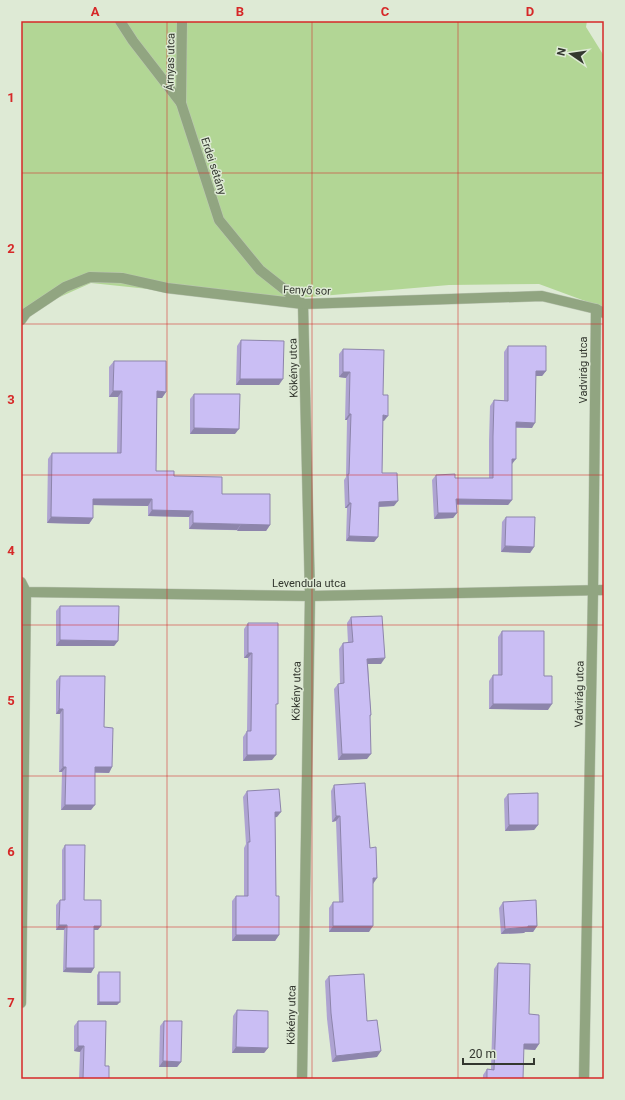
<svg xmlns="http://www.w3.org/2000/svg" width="625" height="1100" font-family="Roboto,sans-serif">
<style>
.green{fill:#b2d695}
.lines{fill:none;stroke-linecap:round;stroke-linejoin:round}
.street-casing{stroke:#bcc6b4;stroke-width:11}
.street{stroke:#91a581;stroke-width:10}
.wall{fill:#aea3d2}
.shaded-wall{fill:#8d85ab}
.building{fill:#cabef4;stroke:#8d85ab}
.grid{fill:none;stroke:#d62828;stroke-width:1;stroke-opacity:0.55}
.labels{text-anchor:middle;stroke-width:3;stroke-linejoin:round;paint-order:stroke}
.street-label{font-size:11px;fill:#33372f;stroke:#deead5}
.neatline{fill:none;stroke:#d62828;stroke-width:1.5}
.grid-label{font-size:13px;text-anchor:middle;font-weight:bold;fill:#d62828}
</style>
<rect width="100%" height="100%" fill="#deead5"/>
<path class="green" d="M 21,21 L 587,21 L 586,27 L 604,56 L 604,308 L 539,284 L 449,285 L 263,301 L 91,283 L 33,309 L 21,326 Z"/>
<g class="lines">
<defs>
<g id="street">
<path d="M 120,21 L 133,41 L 181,103 L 219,220 L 260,270 L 303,304 L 310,596 L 302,1079"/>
<path d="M 181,103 L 182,21"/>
<path d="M 21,320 L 26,313 L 65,287 L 90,277 L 122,278 L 167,288 L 303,304 L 542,296 L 596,309 L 604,313"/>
<path d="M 21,582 L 26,592 L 310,596 L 604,590"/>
<path d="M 21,1003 L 26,592"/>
<path d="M 584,1079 L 593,591 L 596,309"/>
</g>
</defs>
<use href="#street" class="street-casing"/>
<use href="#street" class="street"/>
</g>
<g class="wall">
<path d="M 241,340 L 279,385 L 236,385 L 237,346 Z"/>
<path d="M 508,346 L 546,371 L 542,376 L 536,376 L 532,428 L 516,428 L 512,464 L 512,500 L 508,505 L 456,505 L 457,513 L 453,518 L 434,519 L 432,480 L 436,475 L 455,478 L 489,478 L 489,441 L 490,406 L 494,400 L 504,401 L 504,352 Z"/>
<path d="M 343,349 L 383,395 L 384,421 L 383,421 L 382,473 L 394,506 L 379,507 L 378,537 L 374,542 L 346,541 L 347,508 L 345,508 L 344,480 L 346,477 L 347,420 L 345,420 L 346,378 L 339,377 L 339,354 Z"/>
<path d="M 114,361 L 166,392 L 162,398 L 157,398 L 156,471 L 174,476 L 222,494 L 270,525 L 266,531 L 189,529 L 189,517 L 148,516 L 148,506 L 93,505 L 93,518 L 89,524 L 47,523 L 48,459 L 52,453 L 117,453 L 118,397 L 109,397 L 109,367 Z"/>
<path d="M 194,394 L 235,434 L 190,434 L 190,399 Z"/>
<path d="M 506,517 L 534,547 L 530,553 L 501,552 L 502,522 Z"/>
<path d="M 60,606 L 118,641 L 114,646 L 56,646 L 56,611 Z"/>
<path d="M 351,617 L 381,664 L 368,664 L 371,715 L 370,717 L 367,759 L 338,760 L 334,689 L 338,684 L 340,683 L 339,649 L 343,643 L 348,643 L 347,623 Z"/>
<path d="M 248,623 L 276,707 L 272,760 L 243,761 L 243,737 L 247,731 L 248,658 L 244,658 L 244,629 Z"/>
<path d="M 502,631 L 544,676 L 548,710 L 489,709 L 489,681 L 493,675 L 498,675 L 498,637 Z"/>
<path d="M 60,676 L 104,727 L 112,767 L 109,773 L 95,773 L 91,810 L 61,810 L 62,772 L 59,772 L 60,714 L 56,714 L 56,681 Z"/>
<path d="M 334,785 L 370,848 L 377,878 L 373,883 L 369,932 L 329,932 L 329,908 L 333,902 L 339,902 L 336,821 L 332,822 L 331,791 Z"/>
<path d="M 247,791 L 277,817 L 275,817 L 276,896 L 279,935 L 275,941 L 232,941 L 232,901 L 236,896 L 244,896 L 244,848 L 246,844 L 243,797 Z"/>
<path d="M 508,794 L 538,825 L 534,830 L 505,831 L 504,799 Z"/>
<path d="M 65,845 L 84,900 L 98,930 L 94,930 L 94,968 L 91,973 L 63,972 L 64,930 L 56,930 L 56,905 L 60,900 L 62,900 L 62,850 Z"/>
<path d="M 503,902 L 537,926 L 533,932 L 525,932 L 524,933 L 501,934 L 499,908 Z"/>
<path d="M 498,963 L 529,1014 L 539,1044 L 535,1050 L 523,1049 L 523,1079 L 483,1079 L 483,1075 L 487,1069 L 491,1069 L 494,969 Z"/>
<path d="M 99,972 L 120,1002 L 117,1005 L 97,1005 L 97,975 Z"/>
<path d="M 329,976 L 367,1021 L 377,1057 L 332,1062 L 327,1019 L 325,981 Z"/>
<path d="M 237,1010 L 268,1048 L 264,1053 L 232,1053 L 233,1016 Z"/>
<path d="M 78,1021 L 105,1066 L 109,1079 L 79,1079 L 80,1052 L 74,1051 L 74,1026 Z"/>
<path d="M 164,1021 L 181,1062 L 177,1067 L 159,1067 L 160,1026 Z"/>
</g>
<g class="shaded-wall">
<path d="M 536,371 L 546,371 L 542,376 L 533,376 Z"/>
<path d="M 343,372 L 350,372 L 346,378 L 339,377 Z"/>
<path d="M 240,379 L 283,379 L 279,385 L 236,385 Z"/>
<path d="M 113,391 L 122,391 L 118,397 L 109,397 Z"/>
<path d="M 157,391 L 166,392 L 162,398 L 153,398 Z"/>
<path d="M 349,414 L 351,414 L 347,420 L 345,420 Z"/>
<path d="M 383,415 L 388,416 L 384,421 L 380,421 Z"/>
<path d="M 516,422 L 535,423 L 532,428 L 513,427 Z"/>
<path d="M 194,428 L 239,429 L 235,434 L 190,434 Z"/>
<path d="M 512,459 L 516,459 L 512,464 Z"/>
<path d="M 93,499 L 152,499 L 148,506 L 89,505 Z"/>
<path d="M 456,499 L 512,500 L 508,505 L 452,504 Z"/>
<path d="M 398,501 L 394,506 L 375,507 L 379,502 Z"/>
<path d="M 349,503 L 351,503 L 347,508 L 345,508 Z"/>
<path d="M 152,510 L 193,511 L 189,517 L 148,516 Z"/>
<path d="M 438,513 L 457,513 L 453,518 L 434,519 Z"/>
<path d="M 51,517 L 93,518 L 89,524 L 47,523 Z"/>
<path d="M 193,523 L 241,524 L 237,530 L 189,529 Z"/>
<path d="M 241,524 L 270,525 L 266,531 L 237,531 Z"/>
<path d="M 349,536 L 378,537 L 374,542 L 346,541 Z"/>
<path d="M 505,546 L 534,547 L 530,553 L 501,552 Z"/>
<path d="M 60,640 L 118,641 L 114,646 L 56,646 Z"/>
<path d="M 248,653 L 252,653 L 248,658 L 244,658 Z"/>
<path d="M 385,658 L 381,664 L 364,664 L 367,659 Z"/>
<path d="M 493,704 L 552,704 L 548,710 L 489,709 Z"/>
<path d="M 59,709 L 63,709 L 60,714 L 56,714 Z"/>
<path d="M 342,754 L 371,754 L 367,759 L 338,760 Z"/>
<path d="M 247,755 L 276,755 L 272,760 L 243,761 Z"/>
<path d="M 63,767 L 66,767 L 62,772 L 59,772 Z"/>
<path d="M 95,767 L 112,767 L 109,773 L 91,772 Z"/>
<path d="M 65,805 L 95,805 L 91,810 L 61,810 Z"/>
<path d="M 275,812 L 281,812 L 277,817 L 271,818 Z"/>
<path d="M 336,816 L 340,816 L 336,821 L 332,822 Z"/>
<path d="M 509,825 L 538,825 L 534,830 L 505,831 Z"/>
<path d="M 373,878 L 377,878 L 373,884 Z"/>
<path d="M 59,925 L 67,925 L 64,930 L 56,930 Z"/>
<path d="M 94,926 L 101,926 L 98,930 L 91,930 Z"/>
<path d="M 333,926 L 373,926 L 369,932 L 329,932 Z"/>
<path d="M 528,926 L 537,926 L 533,932 L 525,932 L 524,933 L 501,934 L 505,929 Z"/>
<path d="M 236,935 L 279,935 L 275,941 L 232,941 Z"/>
<path d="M 66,968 L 94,968 L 91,973 L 63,972 Z"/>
<path d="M 99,1002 L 120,1002 L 117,1005 L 97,1005 Z"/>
<path d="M 524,1044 L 539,1044 L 535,1050 L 520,1049 Z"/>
<path d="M 78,1046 L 84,1046 L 80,1052 L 74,1051 Z"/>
<path d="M 236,1047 L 268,1048 L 264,1053 L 232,1053 Z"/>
<path d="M 381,1051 L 377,1057 L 332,1062 L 336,1056 Z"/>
<path d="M 163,1061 L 181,1062 L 177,1067 L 159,1067 Z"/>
</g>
<g class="building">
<path d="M 241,340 L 284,341 L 283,379 L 240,379 Z"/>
<path d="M 508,346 L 546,346 L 546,371 L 536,371 L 535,423 L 516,422 L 516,459 L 512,459 L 512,500 L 456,499 L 457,513 L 438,513 L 436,475 L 455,474 L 455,478 L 493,478 L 493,436 L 494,400 L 508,401 Z"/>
<path d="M 343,349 L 384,350 L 383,395 L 388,395 L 388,416 L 383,415 L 382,473 L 397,473 L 398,501 L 379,502 L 378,537 L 349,536 L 351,503 L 349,503 L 348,474 L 349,474 L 351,414 L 349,414 L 350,372 L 343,372 Z"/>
<path d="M 114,361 L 166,361 L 166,392 L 157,391 L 156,471 L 174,471 L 174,476 L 222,477 L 222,494 L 270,494 L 270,525 L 193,523 L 193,511 L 152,510 L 152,499 L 93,499 L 93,518 L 51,517 L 52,453 L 121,453 L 122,391 L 113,391 Z"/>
<path d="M 194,394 L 240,394 L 239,429 L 194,428 Z"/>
<path d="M 506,517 L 535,517 L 534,547 L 505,546 Z"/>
<path d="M 60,606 L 119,606 L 118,641 L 60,640 Z"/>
<path d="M 382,616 L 385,658 L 367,659 L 371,715 L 370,715 L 371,754 L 342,754 L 338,684 L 344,683 L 343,643 L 353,642 L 351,617 Z"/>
<path d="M 248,623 L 278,623 L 278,704 L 276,704 L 276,755 L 247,755 L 247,731 L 251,731 L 252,653 L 248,653 Z"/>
<path d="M 502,631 L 544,631 L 544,676 L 552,676 L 552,704 L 493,704 L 493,675 L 502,675 Z"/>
<path d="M 60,676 L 105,676 L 104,727 L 113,728 L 112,767 L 95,767 L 95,805 L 65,805 L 66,767 L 63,767 L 63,709 L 59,709 Z"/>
<path d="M 365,783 L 370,848 L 376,847 L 377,878 L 373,878 L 373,926 L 333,926 L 333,902 L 343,902 L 340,816 L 336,816 L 334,785 Z"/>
<path d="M 279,789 L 281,812 L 275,812 L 276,896 L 279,896 L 279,935 L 236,935 L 236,896 L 248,896 L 248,842 L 250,842 L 247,791 Z"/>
<path d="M 538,793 L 538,825 L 509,825 L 508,794 Z"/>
<path d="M 65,845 L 85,845 L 84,900 L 101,900 L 101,926 L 94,926 L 94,968 L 66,968 L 67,925 L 59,925 L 60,900 L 65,900 Z"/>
<path d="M 536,900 L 537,926 L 528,926 L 528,927 L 505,929 L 503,902 Z"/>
<path d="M 498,963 L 530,964 L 529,1014 L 539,1015 L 539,1044 L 524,1044 L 523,1079 L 487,1079 L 487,1069 L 494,1070 Z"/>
<rect x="99" y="972" width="21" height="30"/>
<path d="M 364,974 L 367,1021 L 377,1020 L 381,1051 L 336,1056 L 331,1013 L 329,976 Z"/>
<path d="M 237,1010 L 268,1011 L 268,1048 L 236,1047 Z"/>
<path d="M 78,1021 L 106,1021 L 105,1066 L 109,1066 L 109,1079 L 83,1079 L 84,1046 L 78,1046 Z"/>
<path d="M 164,1021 L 182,1021 L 181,1062 L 163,1061 Z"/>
</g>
<path class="grid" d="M 167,21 L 167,1079M 312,21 L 312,1079M 458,21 L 458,1079M 21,173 L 604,173M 21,324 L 604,324M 21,475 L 604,475M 21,625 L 604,625M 21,776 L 604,776M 21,927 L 604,927"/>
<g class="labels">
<g class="street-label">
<text transform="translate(170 62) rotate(-89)" y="4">Árnyas utca</text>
<text transform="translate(214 166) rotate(72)" y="4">Erdei sétány</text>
<text transform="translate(307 290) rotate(2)" y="4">Fenyő sor</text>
<text transform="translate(293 368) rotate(-91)" y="4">Kökény utca</text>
<text transform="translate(583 370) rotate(-90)" y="4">Vadvirág utca</text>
<text x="309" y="587">Levendula utca</text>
<text transform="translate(296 691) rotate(-89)" y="4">Kökény utca</text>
<text transform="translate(579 694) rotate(-89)" y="4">Vadvirág utca</text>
<text transform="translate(291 1015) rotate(-89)" y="4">Kökény utca</text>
</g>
</g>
<rect width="625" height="1100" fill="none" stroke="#deead5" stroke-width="44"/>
<g transform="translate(571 54) rotate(283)" stroke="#deead5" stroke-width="3" paint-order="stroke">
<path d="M0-3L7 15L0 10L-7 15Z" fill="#33372f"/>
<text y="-6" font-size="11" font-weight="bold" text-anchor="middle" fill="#33372f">N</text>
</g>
<path d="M463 1058v6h71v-6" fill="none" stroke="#33372f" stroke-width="2"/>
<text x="469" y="1058" font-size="12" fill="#33372f" stroke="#deead5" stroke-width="3" paint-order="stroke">20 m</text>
<rect x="22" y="22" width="581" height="1056" class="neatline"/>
<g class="grid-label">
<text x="95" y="16">A</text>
<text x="240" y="16">B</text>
<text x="385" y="16">C</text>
<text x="530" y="16">D</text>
<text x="11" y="102">1</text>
<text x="11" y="253">2</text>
<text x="11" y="404">3</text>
<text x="11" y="555">4</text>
<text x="11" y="705">5</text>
<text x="11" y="856">6</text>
<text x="11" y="1007">7</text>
</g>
</svg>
